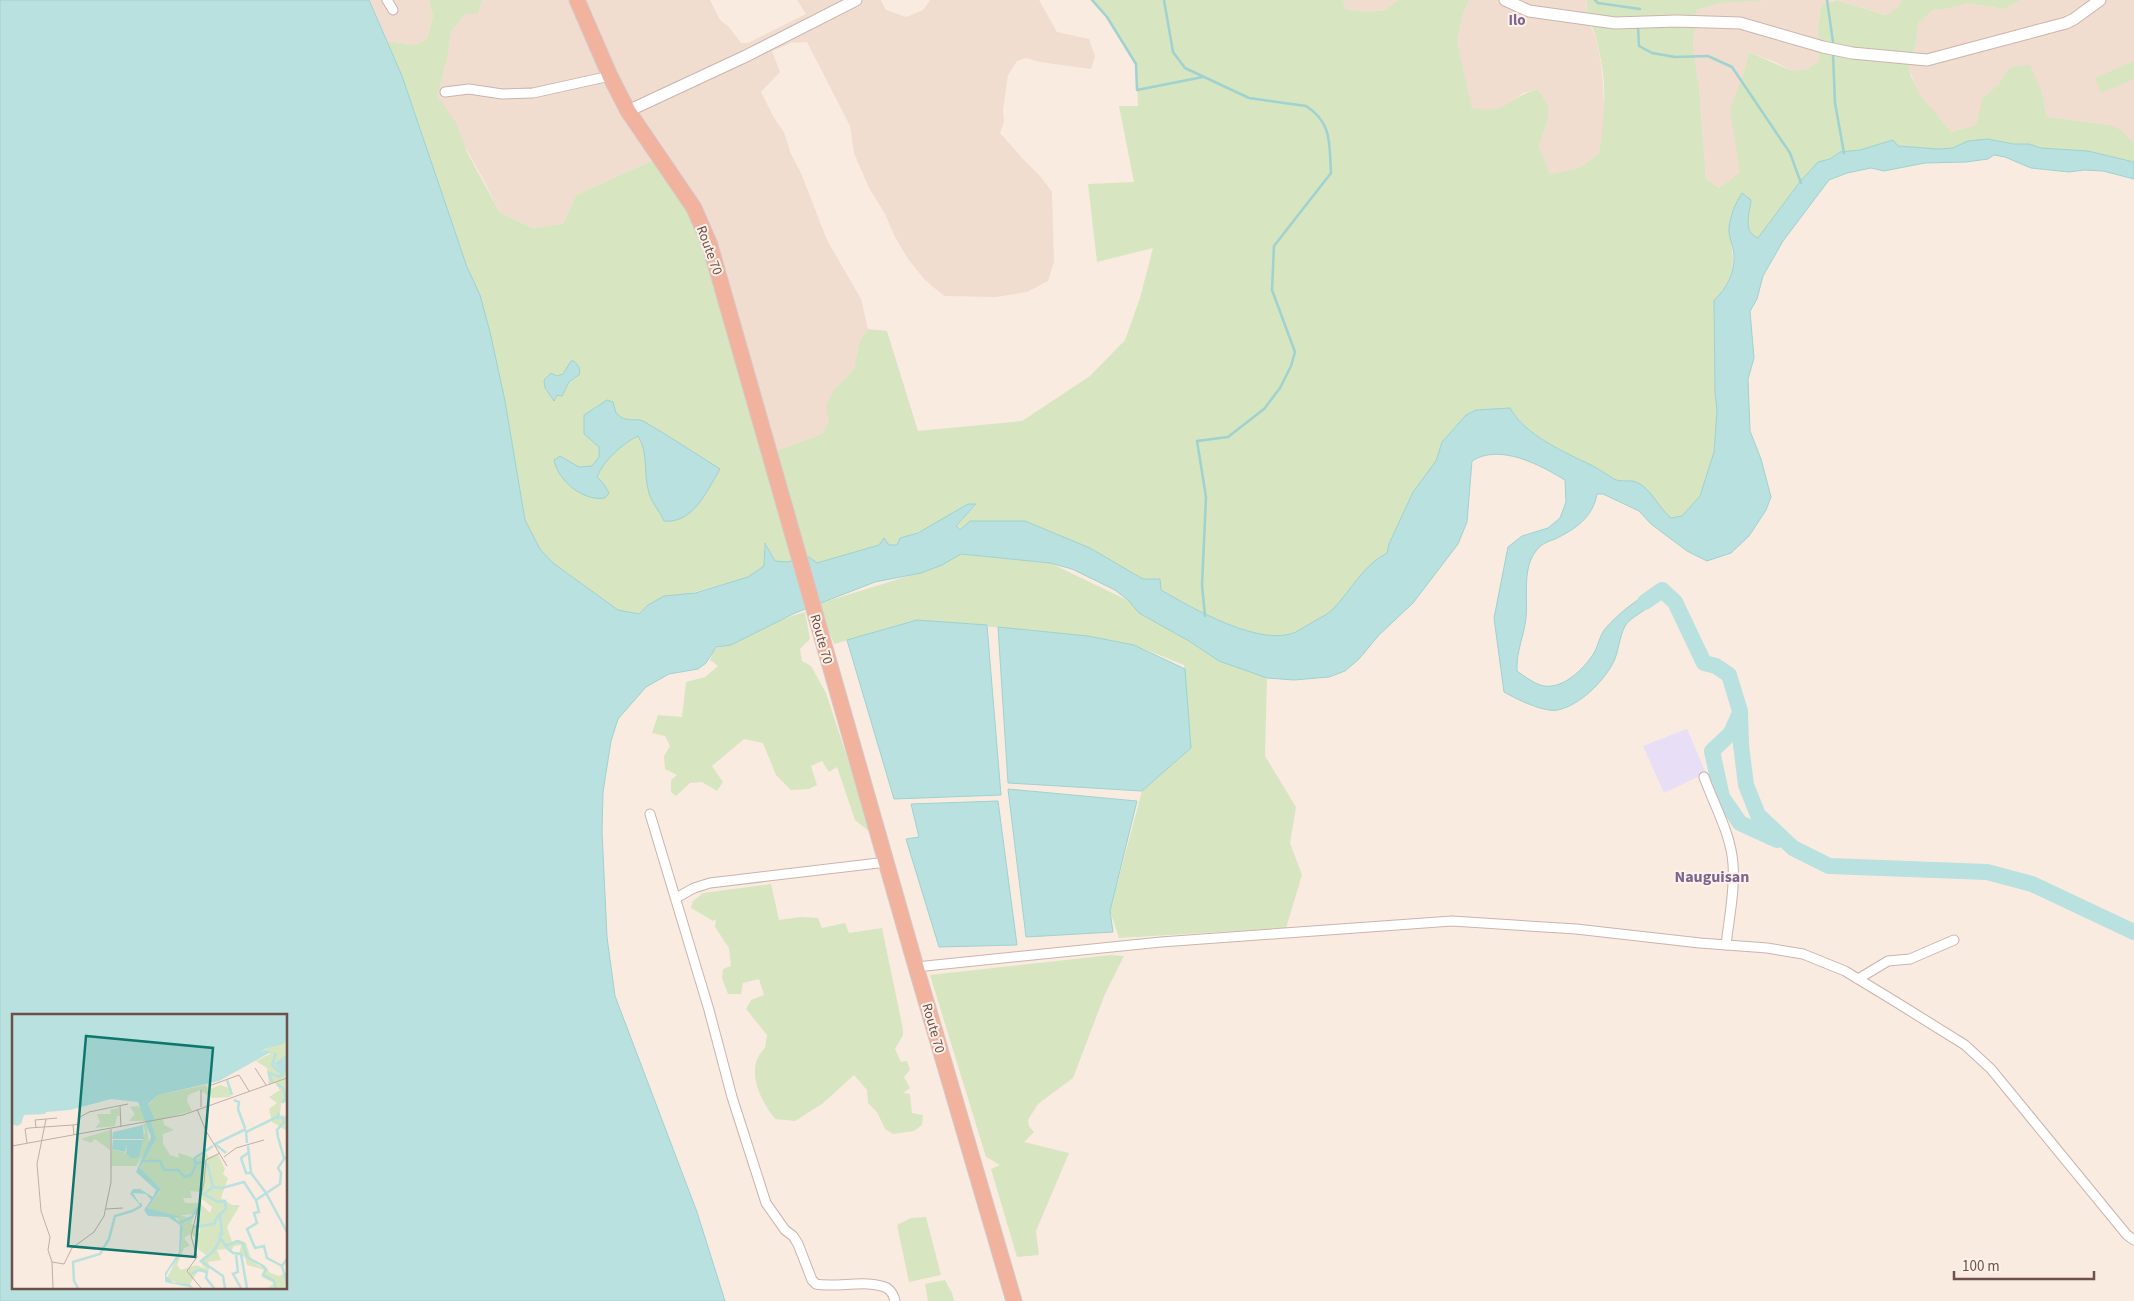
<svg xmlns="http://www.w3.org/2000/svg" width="2134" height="1301" font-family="'Source Sans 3',sans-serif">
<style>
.residential{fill:#f1dcd0}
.education{fill:#e8def6}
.green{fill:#d7e5c1;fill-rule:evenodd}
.water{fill:#b8e1df;stroke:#9fd2d0;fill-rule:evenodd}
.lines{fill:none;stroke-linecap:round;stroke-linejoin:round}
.stream{stroke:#9fd2d0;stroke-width:2.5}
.river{stroke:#b8e1df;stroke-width:16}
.minor-casing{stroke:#cbb4ac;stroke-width:11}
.tertiary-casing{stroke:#cbb4ac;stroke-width:13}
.trunk-casing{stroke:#d4cac9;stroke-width:17}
.minor{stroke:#fff;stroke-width:9}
.tertiary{stroke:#fff;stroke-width:11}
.trunk{stroke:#f1b29e;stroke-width:15}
.labels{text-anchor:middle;stroke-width:4;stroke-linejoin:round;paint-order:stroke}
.street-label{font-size:14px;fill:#6e504a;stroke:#fdf0e7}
.neighbourhood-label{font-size:15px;font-weight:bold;fill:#7a6691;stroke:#fdf0e7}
.quarter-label{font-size:16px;font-weight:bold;fill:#7a6691;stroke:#fdf0e7}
.inset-river{fill:none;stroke:#b8e1df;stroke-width:2.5}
.inset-road{fill:none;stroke:#c2ada5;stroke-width:1}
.view{fill:#0f766e;fill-opacity:0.15;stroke:#0f766e;stroke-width:2.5}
.inset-edge{fill:none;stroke:#6e504a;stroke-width:2.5}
</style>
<rect width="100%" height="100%" fill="#faebe1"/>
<g class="residential">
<path d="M 369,0 L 429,0 L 433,16 L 427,39 L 416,45 L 387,41 Z"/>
<path d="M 482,0 L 710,0 L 720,20 L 729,27 L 741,43 L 748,43 L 806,14 L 797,0 L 881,0 L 886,10 L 906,17 L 923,10 L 930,0 L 1039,0 L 1057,32 L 1089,39 L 1095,56 L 1091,69 L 1040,62 L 1026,58 L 1017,61 L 1008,75 L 1003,110 L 1004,121 L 1000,133 L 1024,160 L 1040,176 L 1052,192 L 1054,262 L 1048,281 L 1027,292 L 996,297 L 944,296 L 925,280 L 908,259 L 895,237 L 885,214 L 868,186 L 854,153 L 850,126 L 807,42 L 791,43 L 772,51 L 780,72 L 761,92 L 774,118 L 784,132 L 791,154 L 801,173 L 827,240 L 861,299 L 868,329 L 859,342 L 854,369 L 835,389 L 829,422 L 822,434 L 770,453 L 660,157 L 576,195 L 563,224 L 533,228 L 500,213 L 483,179 L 437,96 L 448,56 L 451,32 L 465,14 L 478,14 Z"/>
<path d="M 1343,0 L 1398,0 L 1385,10 L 1368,12 L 1346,9 Z"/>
<path d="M 1469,0 L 1587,0 L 1586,6 L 1590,25 L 1596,38 L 1601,63 L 1603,87 L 1605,116 L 1599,154 L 1579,168 L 1550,174 L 1539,147 L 1548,119 L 1548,105 L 1538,89 L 1523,93 L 1503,109 L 1487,112 L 1472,109 L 1457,41 L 1462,17 Z"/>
<path d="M 1772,0 L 1834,0 L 1821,5 L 1818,29 L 1819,61 L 1807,69 L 1792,71 L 1777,63 L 1749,52 L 1743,75 L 1740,172 L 1719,188 L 1706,179 L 1699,87 L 1693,46 L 1697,10 L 1722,3 Z"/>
<path d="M 1836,0 L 1901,0 L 1900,5 L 1887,15 Z"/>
<path d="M 2021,0 L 2134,0 L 2134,143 L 2110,125 L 2047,117 L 2042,93 L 2007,70 L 1999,84 L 1982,98 L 1976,125 L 1951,132 L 1919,95 L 1909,68 L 1917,38 L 1918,23 L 1933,10 L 1956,7 L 1966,3 L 2004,9 Z"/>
</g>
<path class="education" d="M 1687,729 L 1706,773 L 1664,793 L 1643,746 Z"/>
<g class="green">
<path d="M 429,0 L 482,0 L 478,14 L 465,14 L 451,32 L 448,56 L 437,96 L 456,123 L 467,152 L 500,213 L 533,228 L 563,224 L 576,195 L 660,157 L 694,208 L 770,453 L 822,434 L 829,422 L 826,405 L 835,389 L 854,369 L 859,342 L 868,329 L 887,331 L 918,431 L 1022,421 L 1090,376 L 1125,340 L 1140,298 L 1153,248 L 1097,262 L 1088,184 L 1134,182 L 1119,106 L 1138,106 L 1136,64 L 1107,17 L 1092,0 L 1343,0 L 1346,9 L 1368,12 L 1385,10 L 1398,0 L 1469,0 L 1462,17 L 1457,41 L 1472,108 C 1508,116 1507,97 1538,89 L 1548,105 L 1548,119 L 1539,147 L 1550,174 L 1579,168 L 1599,154 C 1604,122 1607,92 1601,60 C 1599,53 1598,44 1596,37 C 1592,25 1585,14 1587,0 L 1772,0 L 1722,3 L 1697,10 L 1693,46 L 1699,87 L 1706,179 L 1719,188 L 1740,172 L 1730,109 L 1743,75 L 1749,52 L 1792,71 L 1807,69 L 1819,61 L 1818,29 L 1821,5 L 1836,0 L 1886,15 L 1900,5 L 1901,0 L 2021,0 L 2004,9 L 1966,3 L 1956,7 L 1933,10 L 1918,23 L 1917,38 L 1909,68 L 1911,76 L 1920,95 L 1951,132 L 1976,125 L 1982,98 L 1999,84 L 2007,70 L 2015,66 L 2030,65 L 2042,93 L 2047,117 L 2110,125 L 2122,131 L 2134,143 L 2134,162 L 2088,151 L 2041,148 L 2029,144 L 2013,144 L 1988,139 L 1968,141 L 1953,148 L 1939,149 L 1897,146 L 1893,140 L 1860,150 L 1840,152 L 1830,159 L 1818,162 L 1799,183 L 1758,238 C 1747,234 1747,223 1750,213 L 1731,243 C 1736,265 1731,285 1714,300 L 1715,392 L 1717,411 L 1714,452 L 1700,496 L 1682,516 L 1671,518 L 1630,480 C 1625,480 1619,481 1615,479 C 1607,475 1599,469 1591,465 C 1564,452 1526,435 1510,408 L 1476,410 L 1466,415 L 1442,442 L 1436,461 L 1413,492 L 1389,544 L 1387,553 C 1363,565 1351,591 1332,610 C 1327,615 1319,618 1313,622 C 1307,625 1302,629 1296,632 C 1261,648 1192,608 1161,590 L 1159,579 L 1143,579 L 1090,548 L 1025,521 L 970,521 L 961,530 L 956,526 L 976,505 C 951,515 925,532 900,538 L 897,545 L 879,545 L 817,563 L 809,557 L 787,562 L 775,561 L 766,543 L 764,544 L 764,566 L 748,577 L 648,605 L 639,614 L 618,610 L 553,563 L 540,549 L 525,520 L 505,401 L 489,332 L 480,296 L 467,267 L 402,76 L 387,41 L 416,45 L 427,39 L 433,16 ZM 576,364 L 580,369 L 576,378 L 569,382 L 563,393 L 557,395 L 552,399 L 545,388 L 544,380 L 551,373 L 557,376 L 561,376 L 568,367 Z"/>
<path d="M 2134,61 L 2134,79 L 2101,93 L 2095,78 Z"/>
<path d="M 960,554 L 1050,563 L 1129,601 L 1204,651 L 1267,678 L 1265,756 L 1296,807 L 1290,843 L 1302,875 L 1286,928 L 1119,938 L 1110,911 L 1142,791 L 1191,748 L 1184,665 L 1134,645 L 1048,632 L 918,620 L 834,644 L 818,604 L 934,568 Z"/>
<path d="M 805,612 L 810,639 L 800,649 L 802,661 L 811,666 L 826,693 L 853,775 L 860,783 L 871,833 L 855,820 L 837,767 L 829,772 L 822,761 L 811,766 L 817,785 L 809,789 L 791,790 L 776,775 L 763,743 L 744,739 L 712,766 L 723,782 L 717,791 L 702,782 L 690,783 L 676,796 L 671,792 L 671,780 L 677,775 L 665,769 L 664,756 L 670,746 L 665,736 L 652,733 L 658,715 L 682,717 L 686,682 L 705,677 L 718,666 L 710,660 L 714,649 C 745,639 774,620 805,612 Z"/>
<path d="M 771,884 L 779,920 L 801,917 L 818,918 L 822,928 L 845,923 L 849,933 L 882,928 L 903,1029 L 903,1035 L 895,1049 L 901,1062 L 907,1061 L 910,1070 L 904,1077 L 910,1088 L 903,1093 L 910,1094 L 912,1113 L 923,1115 L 922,1125 L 914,1131 L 893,1134 L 885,1129 L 877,1112 L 868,1103 L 867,1090 L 854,1075 L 822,1104 L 795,1121 L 775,1119 C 760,1100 744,1068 765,1048 L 767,1035 L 746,1009 L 751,1000 L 764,995 L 759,979 L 743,983 L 741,994 L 728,994 L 722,978 L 723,969 L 731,966 L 729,948 L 715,927 L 716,919 L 713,921 L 691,908 L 693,901 L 703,893 Z"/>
<path d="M 1110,955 L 1124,956 L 1105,994 L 1073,1078 L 1038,1104 L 1028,1120 L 1029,1126 L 1034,1132 L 1024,1142 L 1069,1153 L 1036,1231 L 1039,1255 L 1017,1257 L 991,1169 L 1000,1165 L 986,1157 L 930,975 Z"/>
<path d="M 926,1217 L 941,1275 L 909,1282 L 897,1225 L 911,1218 Z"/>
<path d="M 945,1280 L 952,1293 L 954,1301 L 928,1301 L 925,1284 Z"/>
</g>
<g class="water">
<path d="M 0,0 L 369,0 L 402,76 L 467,267 L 480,295 L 490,332 L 505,401 L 525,520 L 540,549 L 553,563 L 618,610 L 639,614 L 648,605 L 664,596 L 695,593 L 748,577 L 764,566 L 765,543 L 775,561 L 787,562 L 809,557 L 817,563 L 879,545 L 884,538 L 889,545 L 897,545 L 900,538 L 918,533 L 968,504 L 976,504 L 956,526 L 960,530 L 970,521 L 1025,521 L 1090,548 L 1143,579 L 1160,579 L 1161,590 C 1192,608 1261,648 1296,632 C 1302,629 1307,625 1313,622 C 1319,618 1327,615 1332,610 C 1351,591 1363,565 1387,553 L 1389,544 L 1413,492 L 1436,461 L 1442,442 L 1466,415 L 1476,410 L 1510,408 C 1525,435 1564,452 1591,465 C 1599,469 1606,474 1614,479 C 1622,483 1631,478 1640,484 C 1652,491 1659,508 1671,518 L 1682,516 L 1700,496 L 1714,452 L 1717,411 L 1715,392 L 1714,300 C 1727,289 1735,272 1734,254 C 1733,245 1728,236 1729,227 C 1731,214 1735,204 1742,193 L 1751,200 C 1750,213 1742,232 1758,238 L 1799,183 L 1818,162 L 1830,159 L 1840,152 L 1860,150 L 1893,140 L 1898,146 L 1939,149 L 1953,148 L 1968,141 L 1988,139 L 2013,144 L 2029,144 L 2041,148 L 2088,151 L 2134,162 L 2134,179 L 2103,171 L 2084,170 L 2069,172 L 2031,168 L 2005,157 L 1994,155 L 1988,159 L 1966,162 L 1925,163 L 1884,171 L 1871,168 L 1847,173 L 1829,180 L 1783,241 L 1763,276 L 1757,299 L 1750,311 L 1754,358 L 1748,379 L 1750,431 L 1761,459 L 1771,497 L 1766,510 L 1749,536 L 1731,553 L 1707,561 L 1687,551 L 1651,524 L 1639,511 L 1603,494 L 1597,494 C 1593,517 1576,529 1555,539 C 1547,542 1541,544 1536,551 C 1522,568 1528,598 1526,618 C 1524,636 1516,652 1517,671 C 1524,676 1532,682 1540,685 C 1561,692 1584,669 1594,653 C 1598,646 1600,635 1605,629 C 1618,614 1642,593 1662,590 C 1662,605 1633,613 1625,626 C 1619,637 1619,652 1613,663 C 1603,682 1580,705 1558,710 C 1545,713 1516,699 1504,692 L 1494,618 L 1508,547 L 1522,536 L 1548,528 L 1560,518 L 1566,502 L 1565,480 C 1540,465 1500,443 1472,461 L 1467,522 L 1458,544 L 1413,603 L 1379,635 L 1359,659 L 1345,671 L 1329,677 L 1294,680 L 1267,678 L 1219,661 L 1189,641 L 1139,613 L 1129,601 L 1115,590 L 1072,569 L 1050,563 L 961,554 L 942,565 L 921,573 L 875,582 L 795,613 L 731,645 L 716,647 L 706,663 L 698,669 L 669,674 L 646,687 L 618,719 L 611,741 L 603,792 L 602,831 L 607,937 L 615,996 L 697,1212 L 725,1301 L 0,1301 ZM 14,1015 L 286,1015 L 286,1287 L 14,1287 Z"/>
<path d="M 571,361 L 574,361 C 578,365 581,369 579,375 L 569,382 L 562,396 L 557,395 L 554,401 L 545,388 L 544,380 L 551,373 L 557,376 L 563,374 Z"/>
<path d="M 607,400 L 613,402 L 616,413 C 618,415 623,419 626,419 C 633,421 638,418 645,422 C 670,437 695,453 720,469 C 707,491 693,524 664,521 C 660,512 652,503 649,493 C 643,475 649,453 638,436 C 623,443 603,461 597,477 L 603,483 L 609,493 L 605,498 C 584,502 558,481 554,460 L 560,456 L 579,467 L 592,466 L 599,457 L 599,447 L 584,434 L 584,415 Z"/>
<path d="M 917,620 L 987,625 L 1001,795 L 894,799 L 847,640 Z"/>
<path d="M 998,627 L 1088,636 L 1134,645 L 1185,669 L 1191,748 L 1142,791 L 1008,783 Z"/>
<path d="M 1008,789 L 1137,801 L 1110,911 L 1113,932 L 1026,937 Z"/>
<path d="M 998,801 L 1017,945 L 939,947 L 906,839 L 919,837 L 911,804 Z"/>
</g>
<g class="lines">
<g class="stream">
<path d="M 1092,0 L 1107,17 L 1136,64 L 1137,90 L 1203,77"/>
<path d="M 1164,0 L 1173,52 L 1185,68 L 1249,98 L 1306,106 C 1333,123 1329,145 1331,173 L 1274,246 L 1272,290 L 1295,352 L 1291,366 L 1280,388 L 1264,409 L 1228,437 L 1197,441 L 1206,497 L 1202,585 L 1205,616"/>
<path d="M 1595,0 L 1598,3 L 1640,9"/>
<path d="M 1827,0 L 1833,42"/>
<path d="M 1638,26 L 1639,46 L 1652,53 L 1675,57 L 1708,56 L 1732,67 L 1790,153 L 1801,183"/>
<path d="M 1833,54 L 1835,103 L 1844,153"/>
</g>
<g class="river">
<path d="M 1645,602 L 1662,590 L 1675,602 L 1704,663 L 1716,666 L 1729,675 L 1740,711 L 1741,745 L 1746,785 L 1758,815 L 1793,848 L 1829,866 L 1987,872 L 2032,884 L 2134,932"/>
<path d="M 1739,715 L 1731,733 L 1712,751 L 1722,797 L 1740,823 L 1777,840"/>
</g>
<defs>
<g id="minor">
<path d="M 387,0 L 393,10"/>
<path d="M 445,92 L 469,89 L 502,94 L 533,93 L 610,76"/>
<path d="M 1704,777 C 1714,805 1731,834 1733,864 C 1735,891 1729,918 1726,945"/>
<path d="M 650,814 L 709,1010 L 732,1097 L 766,1203 L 785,1230 L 793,1236 L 798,1244 L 812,1280 L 816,1284 C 837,1288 868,1279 887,1288 C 891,1291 894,1296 895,1301"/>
<path d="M 676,898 L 694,888 L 710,883 L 887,862"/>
<path d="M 916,967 L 1161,942 L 1452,921 L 1576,929 L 1700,943 L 1767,948 L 1803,954 L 1845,971 L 1896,1002 L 1965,1045 L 1991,1069 L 2127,1235 L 2134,1240"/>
<path d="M 1858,979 L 1888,961 L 1910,959 L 1954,940"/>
</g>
<g id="tertiary">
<path d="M 1505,0 L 1529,11 L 1615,23 L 1677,21 L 1740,23 L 1823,47 L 1852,53 L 1927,60 L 2066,23 L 2074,19 L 2100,0"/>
<path d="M 628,111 L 746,56 L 856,0"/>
</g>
<path id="trunk" d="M 577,0 L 610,76 L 628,111 L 694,208 L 710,245 L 916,967 L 1014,1301"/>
</defs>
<use href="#minor" class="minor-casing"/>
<use href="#tertiary" class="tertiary-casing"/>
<use href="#trunk" class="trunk-casing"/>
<use href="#minor" class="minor"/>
<use href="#tertiary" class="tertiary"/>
<use href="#trunk" class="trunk"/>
</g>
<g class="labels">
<g class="street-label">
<text transform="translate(710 250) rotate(70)" y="5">Route 70</text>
<text transform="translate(822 639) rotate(74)" y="5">Route 70</text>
<text transform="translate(934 1028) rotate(74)" y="5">Route 70</text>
</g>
<g class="neighbourhood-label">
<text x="1517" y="25">Ilo</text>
</g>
<g class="quarter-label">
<text x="1712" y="882">Nauguisan</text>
</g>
</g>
<g transform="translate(12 1014)">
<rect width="275" height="275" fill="#faebe1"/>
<path d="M 275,26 L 274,43 L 262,51 L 274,58 L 275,53 L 275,88 L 269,89 L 268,101 L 275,102 L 275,117 L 260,108 L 257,95 L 265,89 L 257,83 L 268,76 L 263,69 L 257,71 L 255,54 L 244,47 L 260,39 L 250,37 ZM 194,71 L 196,76 L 208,71 L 220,75 L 218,83 L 200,84 L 188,76 L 176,81 L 175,87 L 180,97 L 151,105 L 152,111 L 162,116 L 151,120 L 151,130 L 158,141 L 167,144 L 166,139 L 185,145 L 195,139 L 196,143 L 206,140 L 213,155 L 211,160 L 216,164 L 209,184 L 220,191 L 228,191 L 215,213 L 220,228 L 227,226 L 234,229 L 239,245 L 248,253 L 252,251 L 258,259 L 267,262 L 275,258 L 274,274 L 256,274 L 262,269 L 250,263 L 253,257 L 250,255 L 235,251 L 233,243 L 227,241 L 229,231 L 222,232 L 218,239 L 214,235 L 205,236 L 209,246 L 196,248 L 198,254 L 195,258 L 186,257 L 178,270 L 168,271 L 155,264 L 169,237 L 171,218 L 165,203 L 136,194 L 148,178 L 148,174 L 128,155 L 141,130 L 136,91 L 146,81 ZM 178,177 L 190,178 L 190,185 L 200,193 L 198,199 L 188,189 L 173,189 L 171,184 L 180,184 ZM 186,200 L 188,218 L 186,220 L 185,212 L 179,210 L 181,205 L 168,201 ZM 178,220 L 184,223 L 186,235 L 194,241 L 187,247 L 194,255 L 184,251 L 169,256 L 165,251 L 172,234 L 178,232 L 172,224 ZM 126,92 L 132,98 L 134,107 L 117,107 L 123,100 L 118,93 ZM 107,94 L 108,102 L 105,102 L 103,112 L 83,114 L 88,108 L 85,100 L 99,100 L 98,96 ZM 135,109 L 137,132 L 124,152 L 99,152 L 100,135 L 114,139 L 118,144 L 126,144 L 133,118 L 131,110 ZM 98,116 L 98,136 L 83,125 L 79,129 L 69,125 Z" fill="#d7e5c1" fill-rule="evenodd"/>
<path d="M 0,1 L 275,1 L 275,26 L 271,30 L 253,35 L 249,38 L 254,36 L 263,40 L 257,39 L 207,67 L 146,81 L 136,90 L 142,104 L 139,109 L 144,125 L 128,154 L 149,175 L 136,194 L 168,203 L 163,204 L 171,213 L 169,237 L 165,246 L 157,256 L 154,262 L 162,269 L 178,270 L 181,274 L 153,268 L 153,259 L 167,238 L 168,211 L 156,203 L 136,202 L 132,196 L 139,186 L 134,180 L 121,179 L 129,192 L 118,180 L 121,175 L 128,175 L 141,183 L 144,176 L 124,158 L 139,123 L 126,88 L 99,85 L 58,96 L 34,98 L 33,100 L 12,101 L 9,110 L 5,112 L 0,110 ZM 275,40 L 274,58 L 272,60 L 262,50 ZM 131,111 L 132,125 L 100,125 L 101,118 ZM 101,126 L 131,126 L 128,139 L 126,144 L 118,144 L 114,139 L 115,130 L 113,138 L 100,135 Z" fill="#b8e1df"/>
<path class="inset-river" d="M 215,66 L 220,81M 260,68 L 257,59 L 268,63 L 271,61 L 260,51 L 264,39M 265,70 L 271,74 L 274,83 L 270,89M 222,86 L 227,88 L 226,95 L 233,114M 267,99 L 265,104 L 271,104 L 272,108 L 265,116 L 266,123 L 272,144 L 275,144M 235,129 L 234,118 L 265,103M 236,132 L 239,159 L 254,179 L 275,218M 214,139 L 203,130 L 234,115M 236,139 L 229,144 L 234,159 L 238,159M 129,147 L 148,147 L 152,156 L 166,156 L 173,163 L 179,161 L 185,149 L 193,148M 195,149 L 201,173 L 192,180 L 206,188 L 213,187 L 214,195 L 208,200 L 210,220 L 208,220 L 208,226 L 201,238 L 189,247 L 211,262 L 213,274M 183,150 L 183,144 L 201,132M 201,173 L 210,174 L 232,168 L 243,185M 167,209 L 180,203 L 185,194M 182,213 L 202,210 L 207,200M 209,225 L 214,232 L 225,227 L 231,229 L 235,243 L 251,252 L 254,255 L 251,261 L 262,267 L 264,274M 214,233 L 221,239 L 229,240 L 235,274M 224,241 L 226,258 L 221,260 L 229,274M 275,245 L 270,252 L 275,269M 270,252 L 255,244 L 252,232 L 243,234 L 235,215 L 245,209 L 242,199 L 247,198 L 244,186 L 268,170 L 269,159 L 266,154 L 272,145M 179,260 L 187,256 L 195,258 L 194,264 L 202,274M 66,274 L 62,267 L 61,248 L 88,240 L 97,225 L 103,202 L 120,197 L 129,192 L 128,189"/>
<path class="inset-road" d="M 243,54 L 254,71M 197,72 L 227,61 L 237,77M 189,76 L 189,93M 108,92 L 109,113M 185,95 L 194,117 L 215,152M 34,105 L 25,150 L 29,197 L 38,223 L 36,236 L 40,248 L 41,274M 61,111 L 67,110 L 68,103 L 77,98 L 116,90M 24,113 L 23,106 L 45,104M 15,129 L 13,115 L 17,114 L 61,111 L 62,121M 0,132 L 171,101 L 275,64M 212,143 L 224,134 L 252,126M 94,195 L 111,194M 40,248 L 52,250 L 60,234 L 82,218 L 92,202 L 99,168 L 99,115M 189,274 L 175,257 L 185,243 L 179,222 L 192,169 L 194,146 L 208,139"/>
<path class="view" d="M 74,22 L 201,34 L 183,243 L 56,232 Z"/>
<rect width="275" height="275" class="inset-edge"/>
</g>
<path d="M1954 1271v8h140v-8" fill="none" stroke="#6e504a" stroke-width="2.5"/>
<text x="1962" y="1271" font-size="15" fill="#6e504a" stroke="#fdf0e7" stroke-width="4" paint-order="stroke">100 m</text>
</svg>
